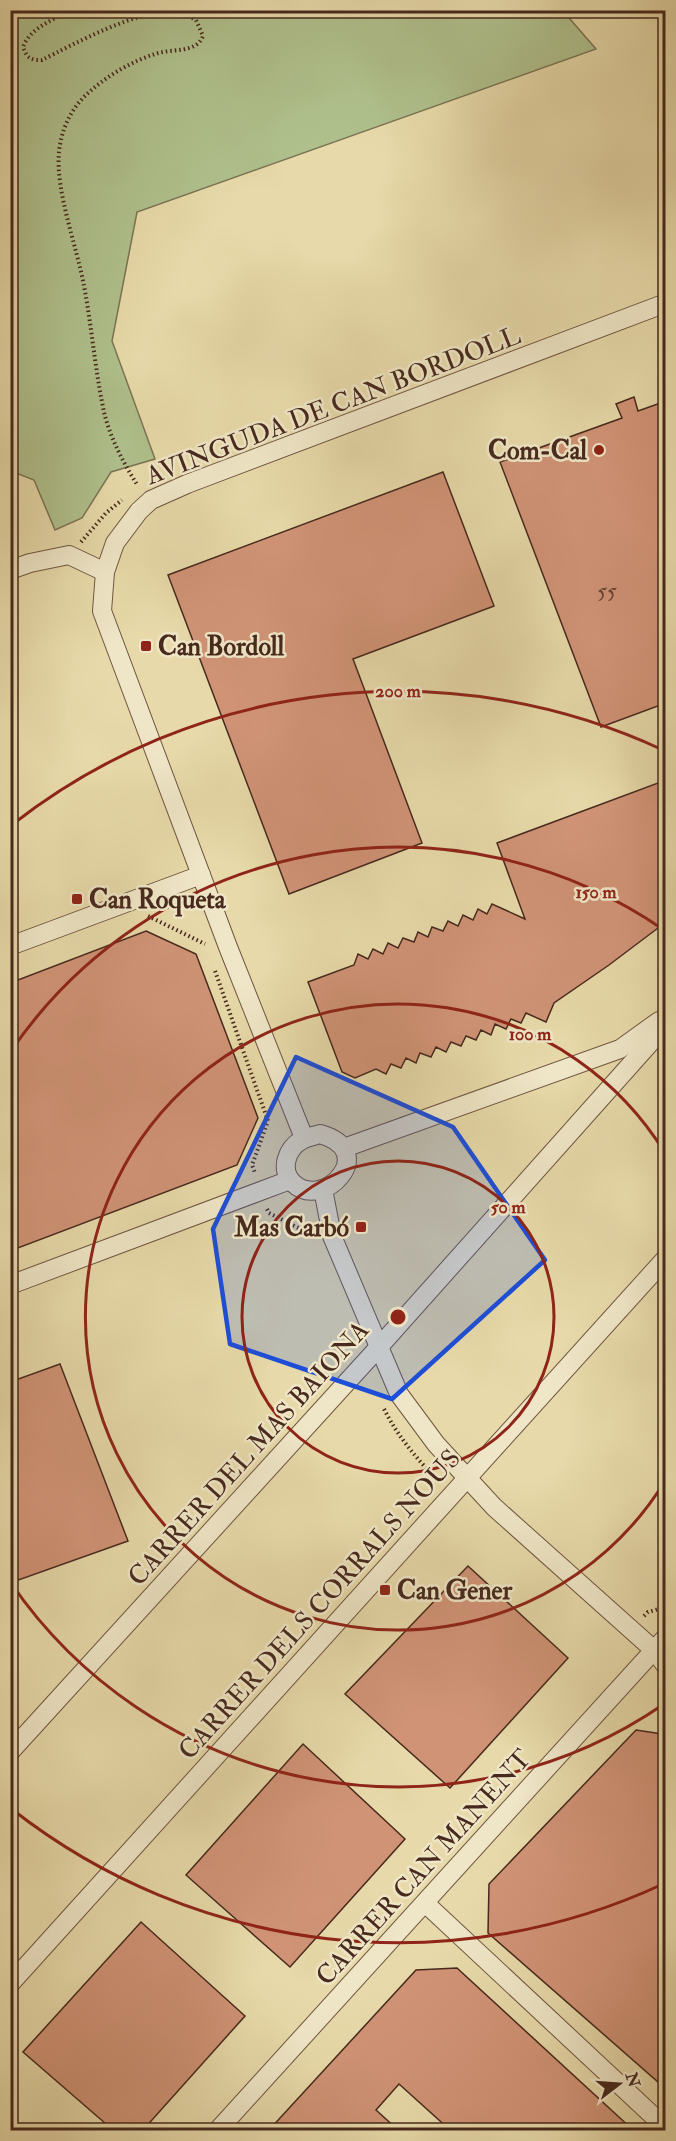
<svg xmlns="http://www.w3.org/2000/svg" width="676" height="2141" font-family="'IM FELL Double Pica',serif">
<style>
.green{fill:#afc08c;stroke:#7b7454;stroke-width:1.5}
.building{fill:#d09376;stroke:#47291d;stroke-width:1.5}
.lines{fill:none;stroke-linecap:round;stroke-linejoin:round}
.minor-casing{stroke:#6f5540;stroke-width:20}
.path{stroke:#47291d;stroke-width:4;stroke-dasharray:1.5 3;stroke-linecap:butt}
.minor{stroke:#efe6c7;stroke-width:18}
.marked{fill:#1d4ed8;fill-opacity:0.2;stroke:#1d4ed8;stroke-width:4.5;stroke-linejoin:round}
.ring{fill:none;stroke:#8f2418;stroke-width:3}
.poi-dot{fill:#8f2418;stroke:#efe6c7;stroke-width:2}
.labels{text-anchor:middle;stroke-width:5;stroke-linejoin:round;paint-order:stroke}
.number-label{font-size:22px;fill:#694433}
.street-label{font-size:26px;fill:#47291d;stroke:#efe6c7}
.poi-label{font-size:26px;font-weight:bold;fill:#47291d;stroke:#efe6c7;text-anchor:start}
.centre{fill:#8f2418;stroke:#efe6c7;stroke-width:3}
.ring-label{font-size:18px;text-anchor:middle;font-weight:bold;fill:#8f2418;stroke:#efe6c7;stroke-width:5;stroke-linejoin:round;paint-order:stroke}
</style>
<rect width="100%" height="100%" fill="#e7d9a9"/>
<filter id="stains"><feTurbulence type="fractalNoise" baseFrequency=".00333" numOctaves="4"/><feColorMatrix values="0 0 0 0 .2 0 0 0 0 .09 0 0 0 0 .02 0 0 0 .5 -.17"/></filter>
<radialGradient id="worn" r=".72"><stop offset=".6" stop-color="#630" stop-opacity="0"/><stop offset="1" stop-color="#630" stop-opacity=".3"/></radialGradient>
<path class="green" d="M 10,11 L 563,11 L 596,49 L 137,212 L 112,341 L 155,459 L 111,472 L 82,518 L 55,530 L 34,480 L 11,471 Z"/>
<g class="building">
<path d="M 634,397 L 638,411 L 666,401 L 666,703 L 601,727 L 500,462 L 622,418 L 616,404 Z"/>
<path d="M 443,472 L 494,606 L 353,659 L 422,843 L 289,894 L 168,575 Z"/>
<path d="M 666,780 L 666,922 L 609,965 L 554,1003 L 546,1022 L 526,1013 L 521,1023 L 511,1019 L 506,1029 L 495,1024 L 491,1035 L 481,1030 L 476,1040 L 466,1036 L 461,1046 L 451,1042 L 446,1052 L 436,1047 L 431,1057 L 420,1053 L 416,1063 L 406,1058 L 401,1068 L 391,1064 L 386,1074 L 376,1069 L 355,1078 L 342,1072 L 308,982 L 354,965 L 358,954 L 368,959 L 373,949 L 383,954 L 388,943 L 398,948 L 403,938 L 414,942 L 418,932 L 428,937 L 432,927 L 443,931 L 448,921 L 458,926 L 463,915 L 473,920 L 478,909 L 487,914 L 492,904 L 525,919 L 497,843 Z"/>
<path d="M 146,931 L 196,954 L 258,1118 L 237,1165 L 10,1251 L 10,983 Z"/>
<path d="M 60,1364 L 128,1541 L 10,1583 L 10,1382 Z"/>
<path d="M 468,1566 L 568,1658 L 450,1788 L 345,1694 Z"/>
<path d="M 636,1730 L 662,1734 L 666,1748 L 666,2089 L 488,1933 L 489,1884 Z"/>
<path d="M 303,1744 L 405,1839 L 290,1967 L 186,1875 Z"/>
<path d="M 141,1922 L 245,2016 L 143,2130 L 113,2130 L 23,2052 Z"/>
<path d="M 457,1968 L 633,2130 L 450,2130 L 399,2084 L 376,2110 L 398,2130 L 269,2130 L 416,1970 Z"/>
</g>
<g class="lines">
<defs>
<g id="minor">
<path d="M 10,570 L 30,563 L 69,555 L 105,572"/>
<path d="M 10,946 L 201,875"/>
<path d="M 320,1134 C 381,1151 323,1212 293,1183 C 279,1170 287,1148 302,1140 C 307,1137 314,1136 320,1134 Z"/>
<path d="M 304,1138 L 228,947 L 102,611 L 105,572 L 115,543 L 139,511 L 151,500 L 187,484 L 666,303"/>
<path d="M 344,1148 L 620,1049 L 659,1021"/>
<path d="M 323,1189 L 332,1236 L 399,1394 L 436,1444 L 494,1507 L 654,1650 L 666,1666"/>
<path d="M 10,1285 L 290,1180"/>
<path d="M 10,1752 L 378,1348 L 666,1025"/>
<path d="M 425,1903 L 666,2128"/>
<path d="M 10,1984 L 666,1258"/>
<path d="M 218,2130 L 666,1637"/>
</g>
</defs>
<use href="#minor" class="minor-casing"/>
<g class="path">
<path d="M 70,10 C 52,21 31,27 23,47 C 27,58 30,60 42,60 C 74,44 138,9 174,12 C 182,13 189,16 196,20 L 203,36 C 196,54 172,48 155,54 C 130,62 105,77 86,95 C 70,110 61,131 59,152 C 55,190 77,247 84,286 C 92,328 95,370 104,412 C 110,438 124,464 138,486"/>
<path d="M 81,542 L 106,513 L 122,500"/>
<path d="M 148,916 L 205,944"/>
<path d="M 215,971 L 268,1121 L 252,1165 L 255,1173"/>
<path d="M 267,1209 L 269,1213 L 314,1236"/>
<path d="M 384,1409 C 398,1437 418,1460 439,1482"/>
<path d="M 644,1616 L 648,1612 L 666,1607"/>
</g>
<use href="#minor" class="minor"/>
</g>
<path class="marked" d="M 296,1057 L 453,1127 L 545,1260 L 392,1399 L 230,1344 L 213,1229 Z"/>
<g class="ring">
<circle cx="398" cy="1317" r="156"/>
<path d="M665 1481A313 313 0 1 1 665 1153"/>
<path d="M664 1704A469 469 0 0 1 11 1583M11 1051A469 469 0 0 1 664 930"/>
<path d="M663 1884A626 626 0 0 1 13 1810M13 824A626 626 0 0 1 663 750"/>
</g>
<g class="poi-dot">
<circle cx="599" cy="450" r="6"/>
<rect x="140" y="640" width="12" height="12" rx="3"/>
<rect x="71" y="893" width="12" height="12" rx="3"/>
<rect x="355" y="1221" width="12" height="12" rx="3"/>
<rect x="379" y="1584" width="12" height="12" rx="3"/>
</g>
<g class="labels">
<g class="number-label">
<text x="607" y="598">55</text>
</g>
<g class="street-label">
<text transform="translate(333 405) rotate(-21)" y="9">AVINGUDA DE CAN BORDOLL</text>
<text transform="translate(248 1453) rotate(-48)" y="9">CARRER DEL MAS BAIONA</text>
<text transform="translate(319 1604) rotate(-48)" y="9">CARRER DELS CORRALS NOUS</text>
<text transform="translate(423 1867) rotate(-48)" y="9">CARRER CAN MANENT</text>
</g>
<g class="poi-label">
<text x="587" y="459" text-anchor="end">Com-Cal</text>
<text x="158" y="655">Can Bordoll</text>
<text x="89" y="908">Can Roqueta</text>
<text x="349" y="1236" text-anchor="end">Mas Carbó</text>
<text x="397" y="1599">Can Gener</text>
</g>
</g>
<circle cx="398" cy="1317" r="9" class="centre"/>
<g class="ring-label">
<text x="398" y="697">200 m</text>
<text x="596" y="898">150 m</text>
<text x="530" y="1040">100 m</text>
<text x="508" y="1213">50 m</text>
</g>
<rect width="676" height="2141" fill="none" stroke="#e7d9a9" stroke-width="36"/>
<rect x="12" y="12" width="652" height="2117" fill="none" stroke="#47291d" stroke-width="3"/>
<rect x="18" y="18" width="640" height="2105" fill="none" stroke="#47291d" stroke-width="1.5"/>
<g transform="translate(619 2084) rotate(73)" stroke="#efe6c7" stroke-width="4.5" paint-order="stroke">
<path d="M0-4.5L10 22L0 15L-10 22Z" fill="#47291d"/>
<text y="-9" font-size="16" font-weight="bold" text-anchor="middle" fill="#47291d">N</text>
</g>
<rect width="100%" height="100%" filter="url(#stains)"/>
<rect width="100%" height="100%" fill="url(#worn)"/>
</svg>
